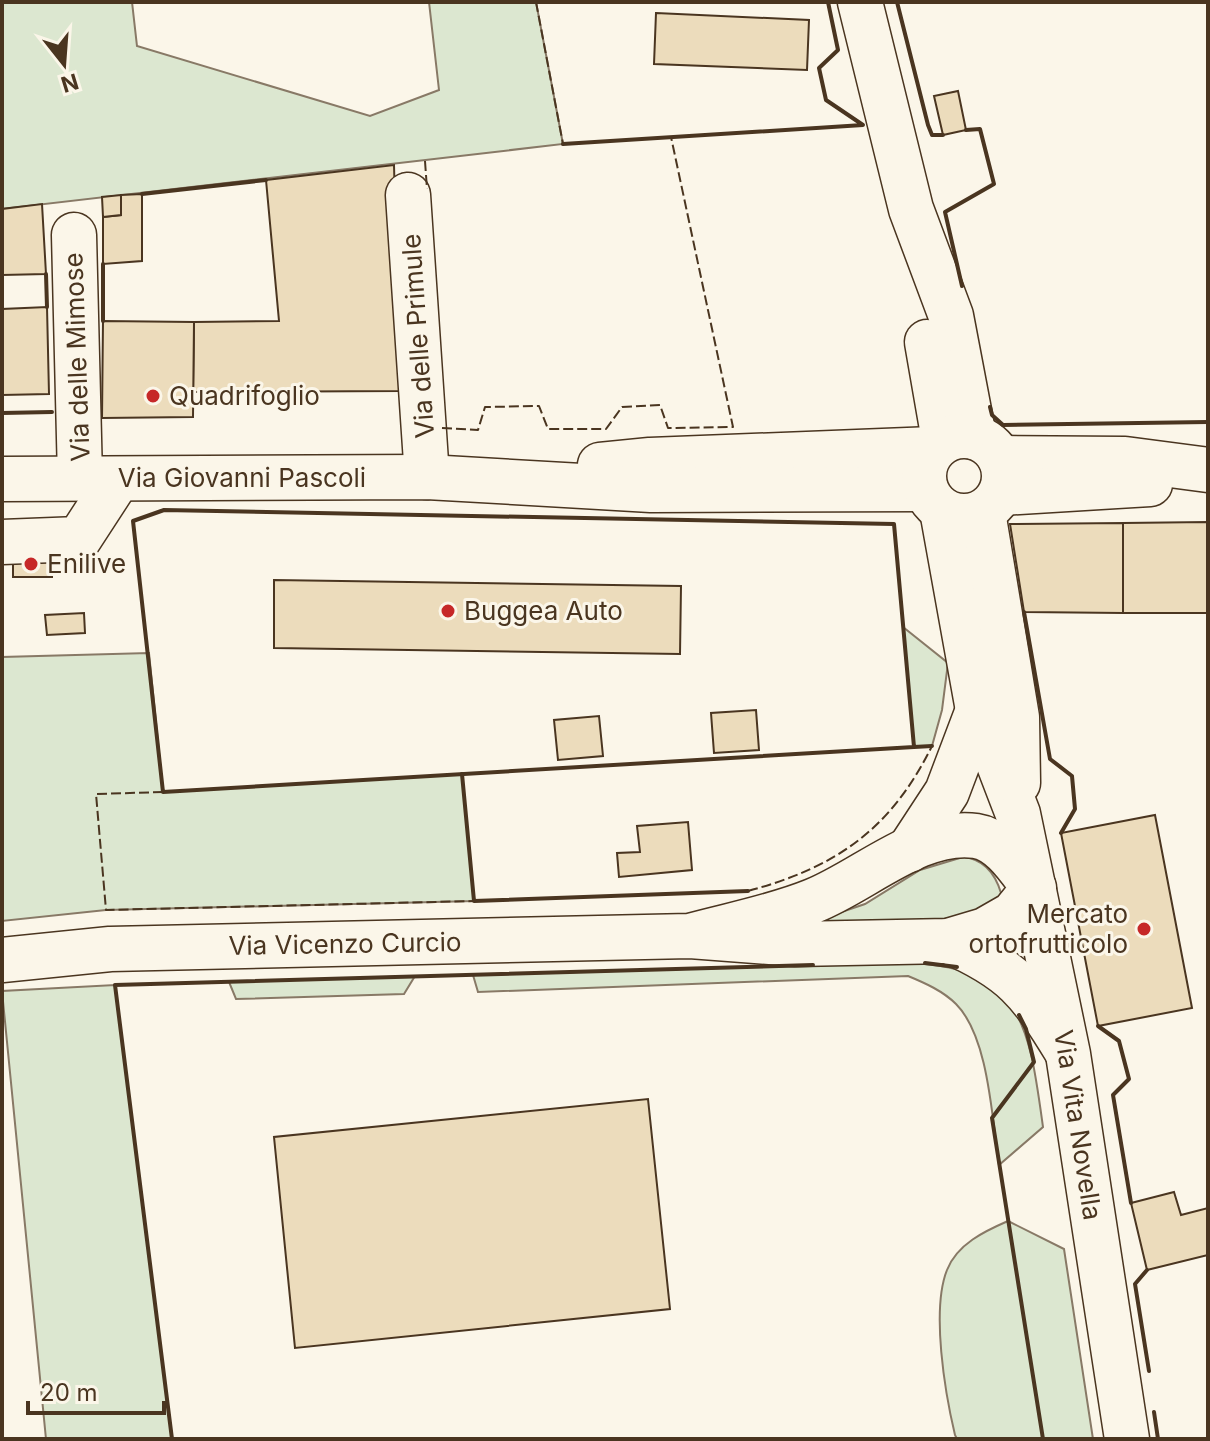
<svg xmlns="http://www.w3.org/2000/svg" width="1210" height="1441" font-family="Inter,sans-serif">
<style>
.green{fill:#dce7d0;stroke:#887966;stroke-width:2}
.building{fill:#ecdcbc;stroke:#4a3520;stroke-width:2}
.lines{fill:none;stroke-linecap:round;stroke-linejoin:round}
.minor-casing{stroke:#4a3520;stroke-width:47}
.major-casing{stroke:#4a3520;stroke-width:47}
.minor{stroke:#fbf6e9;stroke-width:44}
.major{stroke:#fbf6e9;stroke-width:44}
.fence{stroke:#4a3520;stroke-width:2;stroke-dasharray:10 4;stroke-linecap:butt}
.wall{stroke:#4a3520;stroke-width:4}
.poi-dot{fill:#c62828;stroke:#fbf6e9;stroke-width:3}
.labels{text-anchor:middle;stroke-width:6;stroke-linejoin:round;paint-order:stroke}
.street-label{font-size:26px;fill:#4a3520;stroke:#fbf6e9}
.poi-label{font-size:26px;fill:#4a3520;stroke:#fbf6e9;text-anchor:start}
</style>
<rect width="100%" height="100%" fill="#fbf6e9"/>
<g class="green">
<path d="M 2,2 L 132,2 L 137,46 L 370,116 L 439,90 L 429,2 L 536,2 L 563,144 L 2,209 Z"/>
<path d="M 903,627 L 948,663 L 942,710 L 932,746 L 914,747 Z"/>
<path d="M 149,653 L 163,792 L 462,774 L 474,901 L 106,910 L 2,921 L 2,657 Z"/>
<path d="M 963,857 C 984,859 995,873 1001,893 L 996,905 L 965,924 L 791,929 L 865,904 L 920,870 Z"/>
<path d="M 901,963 C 1023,964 1029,1026 1043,1127 L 999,1165 C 992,1120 989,1037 956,1004 C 943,991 925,983 908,976 L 478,992 L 473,975 Z"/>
<path d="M 415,976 L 404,994 L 236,999 L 229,982 Z"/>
<path d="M 115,985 L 172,1439 L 46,1439 L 2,991 Z"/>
<path d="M 1008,1221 L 1064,1249 L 1093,1439 L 957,1439 L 955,1435 C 945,1393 931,1310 947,1270 C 957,1244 985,1231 1008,1221 Z"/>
</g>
<g class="building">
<path d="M 656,13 L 809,20 L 807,70 L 654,64 Z"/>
<path d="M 958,91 L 966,130 L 943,135 L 934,96 Z"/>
<path d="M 394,165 L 400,391 L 193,392 L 194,322 L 279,321 L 266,180 Z"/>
<path d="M 142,194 L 142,261 L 103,264 L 103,217 L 121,215 L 121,195 Z"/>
<path d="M 121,195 L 121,215 L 103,217 L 102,197 Z"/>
<path d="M 42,204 L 46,274 L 2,275 L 2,209 Z"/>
<path d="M 47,307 L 49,394 L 2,395 L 2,309 Z"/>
<path d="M 103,321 L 194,322 L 193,417 L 102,418 Z"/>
<path d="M 1208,522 L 1208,613 L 1123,613 L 1123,523 Z"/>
<path d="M 1123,523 L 1123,613 L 1024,612 L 1010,524 Z"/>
<rect x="13" y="530" width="39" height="47"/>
<path d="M 274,580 L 681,586 L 680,654 L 274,648 Z"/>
<path d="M 84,613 L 85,633 L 47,635 L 45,615 Z"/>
<path d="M 756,710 L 759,750 L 714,753 L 711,713 Z"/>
<path d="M 599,716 L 603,756 L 558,760 L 554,720 Z"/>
<path d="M 1155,815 L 1192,1008 L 1098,1026 L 1061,833 Z"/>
<path d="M 688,822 L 692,870 L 619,877 L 617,853 L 640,852 L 637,826 Z"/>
<path d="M 648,1099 L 670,1309 L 295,1348 L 274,1137 Z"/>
<path d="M 1174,1192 L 1181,1215 L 1208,1208 L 1208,1255 L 1147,1270 L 1131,1203 Z"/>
</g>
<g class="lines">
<defs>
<g id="minor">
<path d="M 860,2 L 911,209 L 951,316 L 974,437"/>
<path d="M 408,195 L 427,477"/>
<path d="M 74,235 L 80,478"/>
<path d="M 927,342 L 944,440"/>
<path d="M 600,465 L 650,460 L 933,449"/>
<path d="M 2,479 L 427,477 L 651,490 L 925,489"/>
<path d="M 2,542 L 79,539 L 118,479"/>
<path d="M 909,850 L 947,792 L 978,710"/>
<path d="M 948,941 C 1013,969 1030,991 1066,1050"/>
<path d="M 2,960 L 110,949 L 690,936 L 796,944 L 948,941 L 985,930 L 1013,914 L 1034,888 C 1020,870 1002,840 976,836 C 919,828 864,881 813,901 C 774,917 730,925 690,936"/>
</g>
<g id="major">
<circle cx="964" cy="476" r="40"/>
<path d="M 1000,458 L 1125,459 L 1208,470"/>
<path d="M 1001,493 L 1150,484"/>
<path d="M 942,510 L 978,710 L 1018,814 L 1068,1054 L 1127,1439"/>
<path d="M 983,512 L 1017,717 L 1018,783"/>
</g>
</defs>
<use href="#minor" class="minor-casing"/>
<use href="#major" class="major-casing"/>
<use href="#minor" class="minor"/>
<use href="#major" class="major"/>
<g class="fence">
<path d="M 536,2 L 563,144"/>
<path d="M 425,161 L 427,189"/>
<path d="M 442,428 L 478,430 L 485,407 L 539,406 L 548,429 L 606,429 L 622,407 L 660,405 L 668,428 L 733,427 L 671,137"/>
<path d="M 163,792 L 96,794 L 106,910 L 474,901"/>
<path d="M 748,891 C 837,867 891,829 932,746"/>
</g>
<g class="wall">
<path d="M 897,2 L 928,125 L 932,135 L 943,135"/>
<path d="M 563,144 L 863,125 L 826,100 L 819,68 L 838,50 L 828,2"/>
<path d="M 142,194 L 266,180"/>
<path d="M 103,264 L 103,321"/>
<path d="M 46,274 L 47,307"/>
<path d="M 962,286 L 945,212 L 994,184 L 980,129 L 966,130"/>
<path d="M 990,407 L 992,415 L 1003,425 L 1208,422"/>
<path d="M 2,413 L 52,412"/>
<path d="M 1024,612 L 1050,759 L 1072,776 L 1075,809 L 1061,833"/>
<path d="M 914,747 L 894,524 L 164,510 L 133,521 L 163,792 L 914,747 L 932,746"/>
<path d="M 462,774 L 474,901 L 748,891"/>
<path d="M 925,963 L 957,967"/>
<path d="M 1019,1015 L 1026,1029 L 1034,1062 L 992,1118 L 1043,1439"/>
<path d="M 1098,1026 L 1119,1041 L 1129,1079 L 1113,1095 L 1131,1203"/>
<path d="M 1147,1270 L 1135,1284 L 1149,1371"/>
<path d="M 1154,1412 L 1158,1439"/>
<path d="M 172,1439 L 115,985 L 813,965"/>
</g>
</g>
<g class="poi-dot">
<circle cx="153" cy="396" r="8"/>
<circle cx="31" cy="564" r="8"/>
<circle cx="448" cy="611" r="8"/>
<circle cx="1144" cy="929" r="8"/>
</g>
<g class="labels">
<g class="street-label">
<text transform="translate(418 336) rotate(-94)" y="9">Via delle Primule</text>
<text transform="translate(77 357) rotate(-92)" y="9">Via delle Mimose</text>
<text x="242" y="487">Via Giovanni Pascoli</text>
<text transform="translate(345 944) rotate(-1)" y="9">Via Vicenzo Curcio</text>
<text transform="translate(1078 1125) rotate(81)" y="9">Via Vita Novella</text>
</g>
<g class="poi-label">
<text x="169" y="405">Quadrifoglio</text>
<text x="47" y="573">Enilive</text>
<text x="464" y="620">Buggea Auto</text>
<text x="1128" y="923" text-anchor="end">Mercato<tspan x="1128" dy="30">ortofrutticolo</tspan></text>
</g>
</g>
<rect width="1210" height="1441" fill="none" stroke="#4a3520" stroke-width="8"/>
<g transform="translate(64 64) rotate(163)" stroke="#fbf6e9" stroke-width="6" paint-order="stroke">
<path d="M0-6L14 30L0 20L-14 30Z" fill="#4a3520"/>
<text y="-12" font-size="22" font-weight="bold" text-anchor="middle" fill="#4a3520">N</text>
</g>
<path d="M28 1401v12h136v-12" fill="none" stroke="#4a3520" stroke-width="4"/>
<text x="40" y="1401" font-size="24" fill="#4a3520" stroke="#fbf6e9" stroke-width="6" paint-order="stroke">20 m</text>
</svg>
